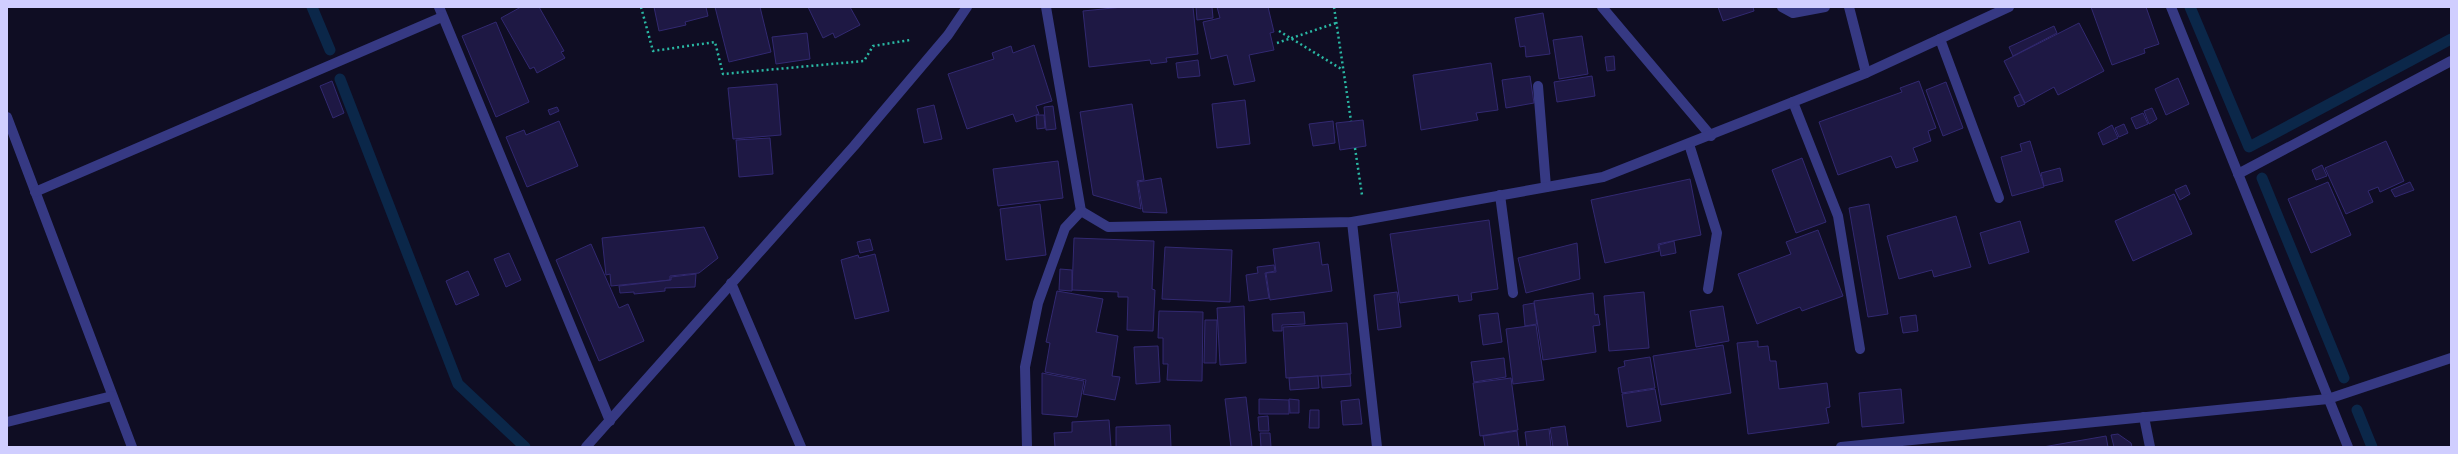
<svg xmlns="http://www.w3.org/2000/svg" width="2458" height="454" font-family="'Alegreya Sans',sans-serif">
<style>
.lines{fill:none;stroke-linecap:round;stroke-linejoin:round}
.stream{stroke:#0b2749;stroke-width:11}
.building{fill:#1e1844;stroke:#322971}
.path{stroke:#2ab8a4;stroke-width:2.5;stroke-dasharray:2 3;stroke-linecap:butt}
.minor{stroke:#363983;stroke-width:10}
</style>
<rect width="100%" height="100%" fill="#0f0d23"/>
<g class="lines">
<g class="stream">
<path d="M 312,7 L 330,50"/>
<path d="M 2190,7 L 2249,147 L 2451,39"/>
<path d="M 340,79 L 458,384 L 525,447"/>
<path d="M 2262,178 L 2344,378"/>
<path d="M 2357,410 L 2372,447"/>
</g>
</g>
<g class="building">
<path d="M 521,7 L 539,7 L 564,51 L 561,52 L 565,58 L 537,73 L 534,67 L 530,69 L 501,18 Z"/>
<path d="M 654,7 L 706,7 L 708,16 L 685,22 L 686,25 L 659,31 Z"/>
<path d="M 715,7 L 760,7 L 771,52 L 729,62 Z"/>
<path d="M 808,7 L 850,7 L 860,25 L 835,38 L 833,33 L 823,38 Z"/>
<path d="M 1123,7 L 1193,7 L 1198,54 L 1166,58 L 1167,62 L 1151,64 L 1150,60 L 1089,67 L 1083,11 Z"/>
<path d="M 1196,7 L 1212,7 L 1213,18 L 1197,20 Z"/>
<path d="M 1217,7 L 1268,7 L 1274,32 L 1270,33 L 1274,50 L 1249,55 L 1255,81 L 1234,85 L 1227,55 L 1211,59 L 1203,22 L 1220,18 Z"/>
<path d="M 1718,7 L 1753,7 L 1754,11 L 1723,21 Z"/>
<path d="M 2091,7 L 2146,7 L 2159,44 L 2144,49 L 2145,53 L 2112,65 Z"/>
<path d="M 1543,13 L 1550,54 L 1526,57 L 1525,46 L 1520,47 L 1515,18 Z"/>
<path d="M 496,22 L 529,102 L 496,117 L 462,36 Z"/>
<path d="M 2079,23 L 2104,71 L 2058,95 L 2054,87 L 2025,103 L 2004,61 Z"/>
<path d="M 2054,26 L 2057,33 L 2013,56 L 2009,47 Z"/>
<path d="M 807,33 L 810,59 L 776,64 L 772,37 Z"/>
<path d="M 1582,36 L 1588,74 L 1559,79 L 1553,40 Z"/>
<path d="M 1034,45 L 1052,101 L 1036,106 L 1039,114 L 1016,122 L 1013,114 L 967,129 L 948,74 L 994,59 L 992,53 L 1011,46 L 1013,53 Z"/>
<path d="M 1614,56 L 1615,70 L 1607,71 L 1605,57 Z"/>
<path d="M 1198,60 L 1200,76 L 1178,78 L 1176,63 Z"/>
<path d="M 1491,63 L 1498,110 L 1476,113 L 1478,120 L 1421,130 L 1413,75 Z"/>
<path d="M 1530,76 L 1534,103 L 1506,108 L 1502,80 Z"/>
<path d="M 1592,76 L 1595,96 L 1557,102 L 1554,82 Z"/>
<path d="M 2178,78 L 2189,104 L 2166,115 L 2155,89 Z"/>
<path d="M 332,81 L 344,113 L 333,118 L 320,86 Z"/>
<path d="M 1919,81 L 1936,128 L 1928,131 L 1931,141 L 1913,148 L 1918,161 L 1896,168 L 1891,156 L 1838,175 L 1819,122 L 1902,92 L 1900,88 Z"/>
<path d="M 1946,82 L 1963,128 L 1943,136 L 1926,90 Z"/>
<path d="M 777,84 L 781,135 L 733,139 L 728,88 Z"/>
<path d="M 2020,94 L 2025,104 L 2018,107 L 2014,97 Z"/>
<path d="M 1245,100 L 1250,144 L 1217,148 L 1212,104 Z"/>
<path d="M 1132,104 L 1144,180 L 1137,181 L 1141,209 L 1093,195 L 1080,112 Z"/>
<path d="M 934,105 L 942,139 L 924,143 L 917,109 Z"/>
<path d="M 1053,106 L 1056,129 L 1046,130 L 1044,107 Z"/>
<path d="M 557,107 L 559,111 L 550,115 L 548,110 Z"/>
<path d="M 2152,108 L 2157,119 L 2149,124 L 2144,111 Z"/>
<path d="M 2143,113 L 2148,124 L 2136,129 L 2131,118 Z"/>
<path d="M 1036,115 L 1044,115 L 1045,128 L 1037,129 Z"/>
<path d="M 1363,120 L 1366,146 L 1340,150 L 1336,123 Z"/>
<path d="M 559,121 L 578,166 L 527,187 L 506,137 L 524,130 L 526,135 Z"/>
<path d="M 1333,121 L 1335,143 L 1313,146 L 1309,124 Z"/>
<path d="M 2124,124 L 2128,133 L 2119,137 L 2115,128 Z"/>
<path d="M 2112,125 L 2118,138 L 2103,145 L 2098,133 Z"/>
<path d="M 770,138 L 773,174 L 739,177 L 736,140 Z"/>
<path d="M 2030,141 L 2044,187 L 2012,196 L 2001,157 L 2022,151 L 2020,144 Z"/>
<path d="M 2386,141 L 2404,181 L 2380,192 L 2378,187 L 2368,191 L 2373,202 L 2346,214 L 2325,168 Z"/>
<path d="M 1802,158 L 1826,222 L 1796,233 L 1772,170 Z"/>
<path d="M 1058,161 L 1063,198 L 998,206 L 993,169 Z"/>
<path d="M 2322,165 L 2327,176 L 2316,180 L 2312,170 Z"/>
<path d="M 2060,168 L 2063,181 L 2044,186 L 2041,173 Z"/>
<path d="M 1161,178 L 1167,213 L 1143,212 L 1138,182 Z"/>
<path d="M 1690,179 L 1701,235 L 1658,244 L 1659,251 L 1605,263 L 1591,200 Z"/>
<path d="M 2328,182 L 2351,235 L 2311,253 L 2288,199 Z"/>
<path d="M 2410,182 L 2414,190 L 2395,197 L 2391,190 Z"/>
<path d="M 2186,185 L 2190,194 L 2180,200 L 2175,190 Z"/>
<path d="M 2174,194 L 2192,234 L 2133,261 L 2115,221 Z"/>
<path d="M 1040,204 L 1046,255 L 1006,260 L 1000,209 Z"/>
<path d="M 1869,204 L 1888,314 L 1868,317 L 1849,208 Z"/>
<path d="M 1956,216 L 1971,267 L 1934,277 L 1932,270 L 1899,279 L 1887,236 Z"/>
<path d="M 1489,220 L 1498,289 L 1471,293 L 1472,300 L 1459,302 L 1458,295 L 1400,303 L 1390,234 Z"/>
<path d="M 2020,221 L 2029,252 L 1989,264 L 1980,233 Z"/>
<path d="M 704,227 L 718,258 L 699,273 L 670,276 L 670,280 L 611,286 L 610,274 L 606,275 L 602,238 Z"/>
<path d="M 1818,230 L 1843,296 L 1802,311 L 1800,307 L 1757,324 L 1738,274 L 1791,254 L 1786,242 Z"/>
<path d="M 1074,238 L 1154,241 L 1152,289 L 1155,290 L 1153,331 L 1127,330 L 1128,297 L 1118,297 L 1118,292 L 1072,290 Z"/>
<path d="M 870,239 L 873,250 L 860,253 L 857,242 Z"/>
<path d="M 1674,241 L 1676,253 L 1661,256 L 1659,245 Z"/>
<path d="M 1319,242 L 1322,265 L 1328,264 L 1332,291 L 1270,300 L 1266,273 L 1276,272 L 1273,249 Z"/>
<path d="M 1577,243 L 1580,279 L 1526,293 L 1518,258 Z"/>
<path d="M 591,244 L 619,308 L 628,304 L 644,341 L 599,361 L 556,260 Z"/>
<path d="M 1165,247 L 1232,250 L 1230,302 L 1162,299 Z"/>
<path d="M 509,253 L 521,280 L 506,287 L 494,259 Z"/>
<path d="M 875,254 L 889,311 L 855,319 L 841,260 L 858,255 L 859,258 Z"/>
<path d="M 1274,265 L 1275,271 L 1265,273 L 1269,298 L 1249,301 L 1246,275 L 1258,273 L 1257,267 Z"/>
<path d="M 1060,269 L 1072,270 L 1072,291 L 1059,290 Z"/>
<path d="M 468,271 L 479,295 L 456,305 L 446,281 Z"/>
<path d="M 696,274 L 695,287 L 665,288 L 665,291 L 634,294 L 634,292 L 620,293 L 619,286 L 671,280 L 671,277 Z"/>
<path d="M 1057,291 L 1103,299 L 1096,332 L 1118,336 L 1112,376 L 1120,377 L 1115,400 L 1083,394 L 1086,380 L 1045,372 L 1050,343 L 1046,342 Z"/>
<path d="M 1397,292 L 1401,327 L 1378,330 L 1374,295 Z"/>
<path d="M 1644,292 L 1649,348 L 1609,351 L 1604,296 Z"/>
<path d="M 1593,293 L 1595,315 L 1598,314 L 1600,325 L 1593,326 L 1596,352 L 1543,360 L 1534,301 Z"/>
<path d="M 1534,303 L 1537,324 L 1525,326 L 1523,305 Z"/>
<path d="M 1244,306 L 1246,363 L 1220,365 L 1217,308 Z"/>
<path d="M 1723,306 L 1729,341 L 1696,347 L 1690,311 Z"/>
<path d="M 1159,311 L 1203,312 L 1202,381 L 1167,380 L 1168,364 L 1163,364 L 1163,338 L 1158,338 Z"/>
<path d="M 1304,312 L 1305,324 L 1282,325 L 1282,331 L 1273,331 L 1272,314 Z"/>
<path d="M 1498,313 L 1502,342 L 1483,345 L 1479,315 Z"/>
<path d="M 1916,315 L 1918,331 L 1903,333 L 1900,317 Z"/>
<path d="M 1205,320 L 1217,320 L 1216,363 L 1204,363 Z"/>
<path d="M 1347,323 L 1351,374 L 1286,378 L 1283,327 Z"/>
<path d="M 1536,325 L 1544,380 L 1513,384 L 1506,329 Z"/>
<path d="M 1758,341 L 1758,347 L 1768,346 L 1770,361 L 1776,361 L 1779,389 L 1827,383 L 1830,407 L 1826,408 L 1829,423 L 1748,434 L 1737,343 Z"/>
<path d="M 1723,345 L 1731,393 L 1661,405 L 1653,356 Z"/>
<path d="M 1158,346 L 1160,382 L 1136,384 L 1134,347 Z"/>
<path d="M 1650,357 L 1655,388 L 1622,393 L 1618,368 L 1625,366 L 1624,361 Z"/>
<path d="M 1504,358 L 1506,377 L 1474,382 L 1471,362 Z"/>
<path d="M 1042,373 L 1084,381 L 1077,417 L 1042,414 Z"/>
<path d="M 1350,374 L 1351,386 L 1322,388 L 1321,376 Z"/>
<path d="M 1318,376 L 1319,388 L 1290,390 L 1289,378 Z"/>
<path d="M 1511,378 L 1518,430 L 1480,436 L 1473,383 Z"/>
<path d="M 1655,389 L 1661,421 L 1627,427 L 1622,394 Z"/>
<path d="M 1901,389 L 1904,423 L 1862,427 L 1859,393 Z"/>
<path d="M 1246,397 L 1252,447 L 1231,447 L 1225,399 Z"/>
<path d="M 1259,399 L 1289,400 L 1289,414 L 1259,414 Z"/>
<path d="M 1289,399 L 1299,400 L 1299,413 L 1290,413 Z"/>
<path d="M 1359,399 L 1362,424 L 1343,425 L 1341,401 Z"/>
<path d="M 1310,410 L 1319,410 L 1319,428 L 1309,428 Z"/>
<path d="M 1268,416 L 1269,431 L 1259,431 L 1258,417 Z"/>
<path d="M 1109,420 L 1111,447 L 1055,447 L 1054,433 L 1072,432 L 1072,422 Z"/>
<path d="M 1170,425 L 1171,447 L 1116,447 L 1116,427 Z"/>
<path d="M 1565,426 L 1568,447 L 1553,447 L 1550,428 Z"/>
<path d="M 1549,429 L 1551,447 L 1527,447 L 1525,432 Z"/>
<path d="M 1517,431 L 1519,447 L 1485,447 L 1483,436 Z"/>
<path d="M 1260,433 L 1270,433 L 1271,447 L 1261,447 Z"/>
<path d="M 2118,434 L 2131,443 L 2132,447 L 2114,447 L 2111,435 Z"/>
<path d="M 2106,436 L 2108,447 L 2043,447 Z"/>
</g>
<g class="lines">
<g class="path">
<path d="M 641,7 L 653,51 L 715,42 L 723,74 L 864,61 L 873,46 L 910,40"/>
<path d="M 1334,7 L 1351,121"/>
<path d="M 1279,31 L 1343,70"/>
<path d="M 1277,43 L 1336,23"/>
<path d="M 1355,148 L 1362,195"/>
</g>
<g class="minor">
<path d="M 439,7 L 610,421"/>
<path d="M 1046,7 L 1081,211"/>
<path d="M 1602,7 L 1711,136"/>
<path d="M 1782,7 L 1793,13 L 1825,7"/>
<path d="M 1849,7 L 1866,73"/>
<path d="M 2171,7 L 2348,447"/>
<path d="M 1940,39 L 1999,198"/>
<path d="M 1538,86 L 1546,187"/>
<path d="M 1793,102 L 1838,216 L 1860,349"/>
<path d="M 7,117 L 132,447"/>
<path d="M 1689,144 L 1717,233 L 1708,289"/>
<path d="M 2238,174 L 2451,61"/>
<path d="M 35,192 L 442,17"/>
<path d="M 1500,195 L 1513,293"/>
<path d="M 1081,211 L 1108,227 L 1352,222 L 1603,177 L 1866,73 L 2009,7"/>
<path d="M 1352,222 L 1377,447"/>
<path d="M 731,283 L 801,447"/>
<path d="M 2144,417 L 2150,447"/>
<path d="M 7,422 L 112,396"/>
<path d="M 586,447 L 854,146 L 948,35 L 967,7"/>
<path d="M 1027,447 L 1025,367 L 1038,303 L 1065,228 L 1081,211"/>
<path d="M 1841,447 L 2328,399 L 2451,358"/>
</g>
</g>
<rect width="2458" height="454" fill="none" stroke="#d0ceff" stroke-width="16"/>
</svg>
